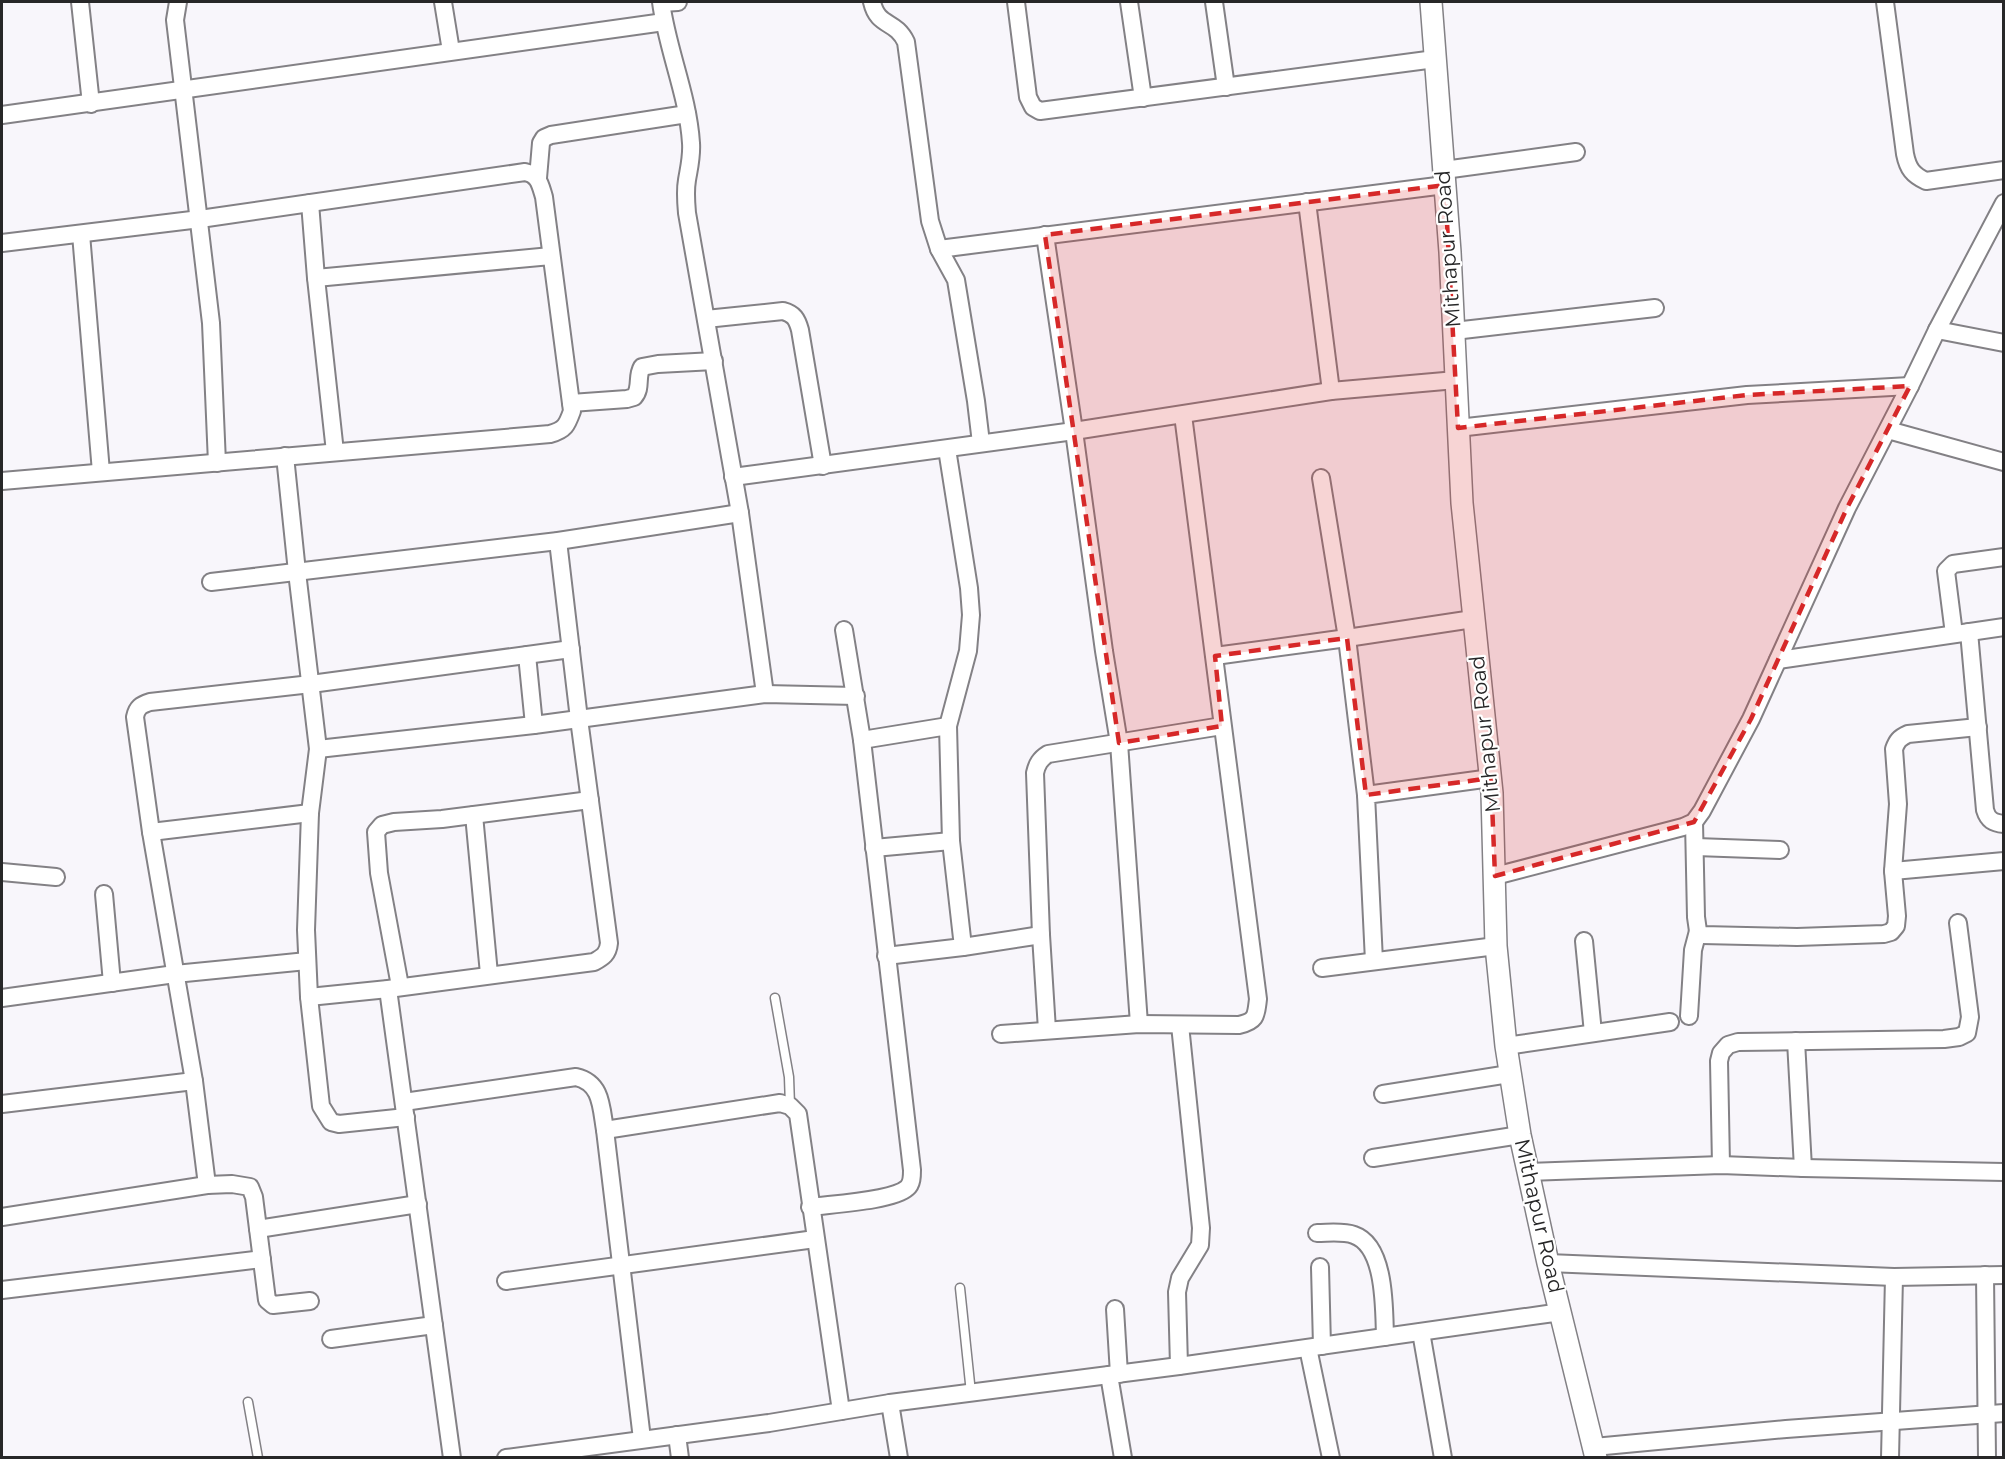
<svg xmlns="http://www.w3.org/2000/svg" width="2005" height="1459" font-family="Montserrat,sans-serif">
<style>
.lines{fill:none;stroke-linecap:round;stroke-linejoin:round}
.service-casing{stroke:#838185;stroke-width:11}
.minor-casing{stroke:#838185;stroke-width:20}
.tertiary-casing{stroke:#838185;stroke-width:24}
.service{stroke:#fff;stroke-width:8}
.minor{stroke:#fff;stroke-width:16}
.tertiary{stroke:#fff;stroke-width:21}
.marked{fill:#d62828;fill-opacity:0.2;stroke:#d62828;stroke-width:4.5;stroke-dasharray:12 8;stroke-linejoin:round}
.labels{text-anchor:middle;stroke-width:4.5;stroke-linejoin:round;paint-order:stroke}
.street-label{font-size:21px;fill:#272728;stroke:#fff}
</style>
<rect width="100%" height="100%" fill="#f8f6fb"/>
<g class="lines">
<defs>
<g id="service">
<path d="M 775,998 L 789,1077 L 790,1106"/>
<path d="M 960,1288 L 971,1393"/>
<path d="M 248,1402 L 258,1458"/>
</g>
<g id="minor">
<path d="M 80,2 L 91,104"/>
<path d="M 178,2 L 175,20 L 211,323 L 217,463"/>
<path d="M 443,2 L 451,51"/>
<path d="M 661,2 C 667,49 688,95 691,143 C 692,156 689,168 687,180 C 685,191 686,202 687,213 L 740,513 L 765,694"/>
<path d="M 872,2 C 878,28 895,19 906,42 L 930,221 L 939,249 L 956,280 L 976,401 L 981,443"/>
<path d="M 1016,2 L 1028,97 L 1033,107 L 1040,111 L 1435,59"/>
<path d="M 1129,2 L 1143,98"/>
<path d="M 1214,2 L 1226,87"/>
<path d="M 1885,2 L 1905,154 C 1908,169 1913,175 1926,181 L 2004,170"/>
<path d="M 662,3 L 678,2"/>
<path d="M 2,115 L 664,22"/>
<path d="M 1444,170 L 1576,152"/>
<path d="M 538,178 L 541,143 L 544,138 L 551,135 L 687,114"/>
<path d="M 1307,202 L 1331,391"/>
<path d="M 310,203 L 316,278 L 335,452"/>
<path d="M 81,234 L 101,472"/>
<path d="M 1045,235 L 1074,431 L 1104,651 L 1119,743 L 1139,1024"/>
<path d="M 2,243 L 200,219 L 525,172 C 539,175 540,184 544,197 L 572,411 C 567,425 565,430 550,434 L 2,481"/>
<path d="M 939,249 L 1445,185"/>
<path d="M 316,278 L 551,256"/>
<path d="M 706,319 L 783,311 C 794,314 797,319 800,330 L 823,466"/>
<path d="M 1937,330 L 2004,343"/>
<path d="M 1454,331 L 1655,308"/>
<path d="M 571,403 L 627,399 L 634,397 C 642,388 636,377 642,367 L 658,364 L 714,361"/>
<path d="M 1458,428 L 1747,395 L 1910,386"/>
<path d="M 1888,430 L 2004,462"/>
<path d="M 285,456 L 297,572 L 318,749 L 310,813 L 306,930 L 309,997 L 321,1106 L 331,1122 L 339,1124 L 406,1117"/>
<path d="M 733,477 L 1074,431 L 1331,391 L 1456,380"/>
<path d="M 1321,478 L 1347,638 L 1366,795"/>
<path d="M 211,582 L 558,541 L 740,513"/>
<path d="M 1969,632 L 1985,810 C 1988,820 1993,823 2004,824"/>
<path d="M 1954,634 L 1946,571 L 1953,564 L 2004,557"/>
<path d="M 527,655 L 534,725"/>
<path d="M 1215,656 L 1347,638 L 1473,619"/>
<path d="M 1778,660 L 2004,627"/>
<path d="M 862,740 L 948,726"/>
<path d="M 318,749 L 534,725 L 765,694 L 856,696"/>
<path d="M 474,815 L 489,974"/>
<path d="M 1694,822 L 1696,917 L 1698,931 L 1702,935 L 1797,937 L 1884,934 L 1891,932 L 1896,926 L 1897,916 L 1893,871 L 1898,804 L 1894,749 C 1897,741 1899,738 1908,734 L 1978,727"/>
<path d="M 151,832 L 310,813"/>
<path d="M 1696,847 L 1780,850"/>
<path d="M 874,848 L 951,841"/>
<path d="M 1893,871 L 2004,861"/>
<path d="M 2,872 L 56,877"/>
<path d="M 1495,876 L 1683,827 L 1694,822 L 1702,811 L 1751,719 L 1847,508 L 1910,386 L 1937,330 L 2004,203"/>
<path d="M 104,894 L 112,983"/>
<path d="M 1584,941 L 1593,1033"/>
<path d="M 963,947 L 1041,935"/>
<path d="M 886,956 L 963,947 L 951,841 L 948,726 L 968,651 L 971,615 L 969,588 L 947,449"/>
<path d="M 1374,961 L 1366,795 L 1491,778"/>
<path d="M 1322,968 L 1496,946"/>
<path d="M 400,986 L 379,873 L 376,832 L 382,825 L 394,822 L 442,819 L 590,800"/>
<path d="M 388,989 L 452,1458"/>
<path d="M 309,997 L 388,989 L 594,962 C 603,957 608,954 609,943 L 579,719 L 558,541"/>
<path d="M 2,998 L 175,974 L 307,961"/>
<path d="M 1689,1016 L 1693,950 L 1698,931"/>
<path d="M 1047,1030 L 1041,935 L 1035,773 C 1037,764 1040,759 1048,754 L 1222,726"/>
<path d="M 1001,1034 L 1139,1024 L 1239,1025 C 1257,1021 1256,1015 1258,999 L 1183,415"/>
<path d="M 1796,1041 L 1803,1168"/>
<path d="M 1506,1046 L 1670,1022"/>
<path d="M 194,1081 L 151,832 L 135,717 C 137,707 141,705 150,702 L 311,684 L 571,649"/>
<path d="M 1383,1094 L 1509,1074"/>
<path d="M 404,1102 L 576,1077 C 602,1083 601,1107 605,1130 L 642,1439"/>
<path d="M 2,1104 L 194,1081 L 207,1185"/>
<path d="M 605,1130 L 780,1103 L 790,1106 L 798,1114 L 841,1411"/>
<path d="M 1373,1158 L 1520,1135"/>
<path d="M 1721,1165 L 1719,1061 L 1721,1053 L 1728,1045 L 1738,1042 L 1944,1039 L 1959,1037 L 1967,1033 L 1970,1017 L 1958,923"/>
<path d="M 1528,1172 L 1721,1165 L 1803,1168 L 2004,1172"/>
<path d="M 810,1207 C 831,1204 893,1201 907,1188 C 912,1184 912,1176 912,1170 L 862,740 L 844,630"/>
<path d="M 2,1217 L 207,1185 L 232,1184 L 250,1187 L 254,1197 L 267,1300 L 273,1305 L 310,1301"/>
<path d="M 258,1229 L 418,1204"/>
<path d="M 1317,1233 C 1329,1233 1343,1231 1354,1235 C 1386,1246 1384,1310 1385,1337"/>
<path d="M 1548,1263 L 1894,1277 L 2004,1275"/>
<path d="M 1320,1267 L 1322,1346"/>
<path d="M 1985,1275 L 1987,1458"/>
<path d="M 506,1281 L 815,1239"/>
<path d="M 2,1290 L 262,1259"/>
<path d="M 1115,1309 L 1119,1374"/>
<path d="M 1421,1332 L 1443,1458"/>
<path d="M 331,1339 L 434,1325"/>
<path d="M 1308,1348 L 1331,1458"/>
<path d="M 1179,1366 L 1177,1292 L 1180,1278 L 1200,1245 L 1201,1228 L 1180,1025"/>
<path d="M 1109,1375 L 1123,1458"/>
<path d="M 890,1403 L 899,1458"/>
<path d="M 677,1435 L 680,1458"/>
<path d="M 1594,1447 L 1786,1429 L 2004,1413"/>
<path d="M 506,1458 L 769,1423 L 890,1403 L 1179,1366 L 1561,1312"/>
<path d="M 1890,1458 L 1894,1277"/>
</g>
<path id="tertiary" d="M 1431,2 L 1450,252 L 1462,503 L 1492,793 L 1496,946 L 1506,1046 L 1520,1135 L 1548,1263 L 1596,1458"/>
</defs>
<use href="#service" class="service-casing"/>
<use href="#minor" class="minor-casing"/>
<use href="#tertiary" class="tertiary-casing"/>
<use href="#service" class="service"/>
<use href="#minor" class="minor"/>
<use href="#tertiary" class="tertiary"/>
</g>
<path class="marked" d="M 1445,185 L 1458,428 L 1747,395 L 1910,386 L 1847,508 L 1751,719 L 1694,822 L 1495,876 L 1491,778 L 1366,795 L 1347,638 L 1215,656 L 1222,726 L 1119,743 L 1045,235 Z"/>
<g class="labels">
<g class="street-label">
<text transform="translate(1448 249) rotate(-94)" y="7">Mithapur Road</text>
<text transform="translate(1485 734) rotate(-96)" y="7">Mithapur Road</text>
<text transform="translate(1539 1216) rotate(77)" y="7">Mithapur Road</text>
</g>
</g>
<rect width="2005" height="1459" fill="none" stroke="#272728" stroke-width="6"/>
</svg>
